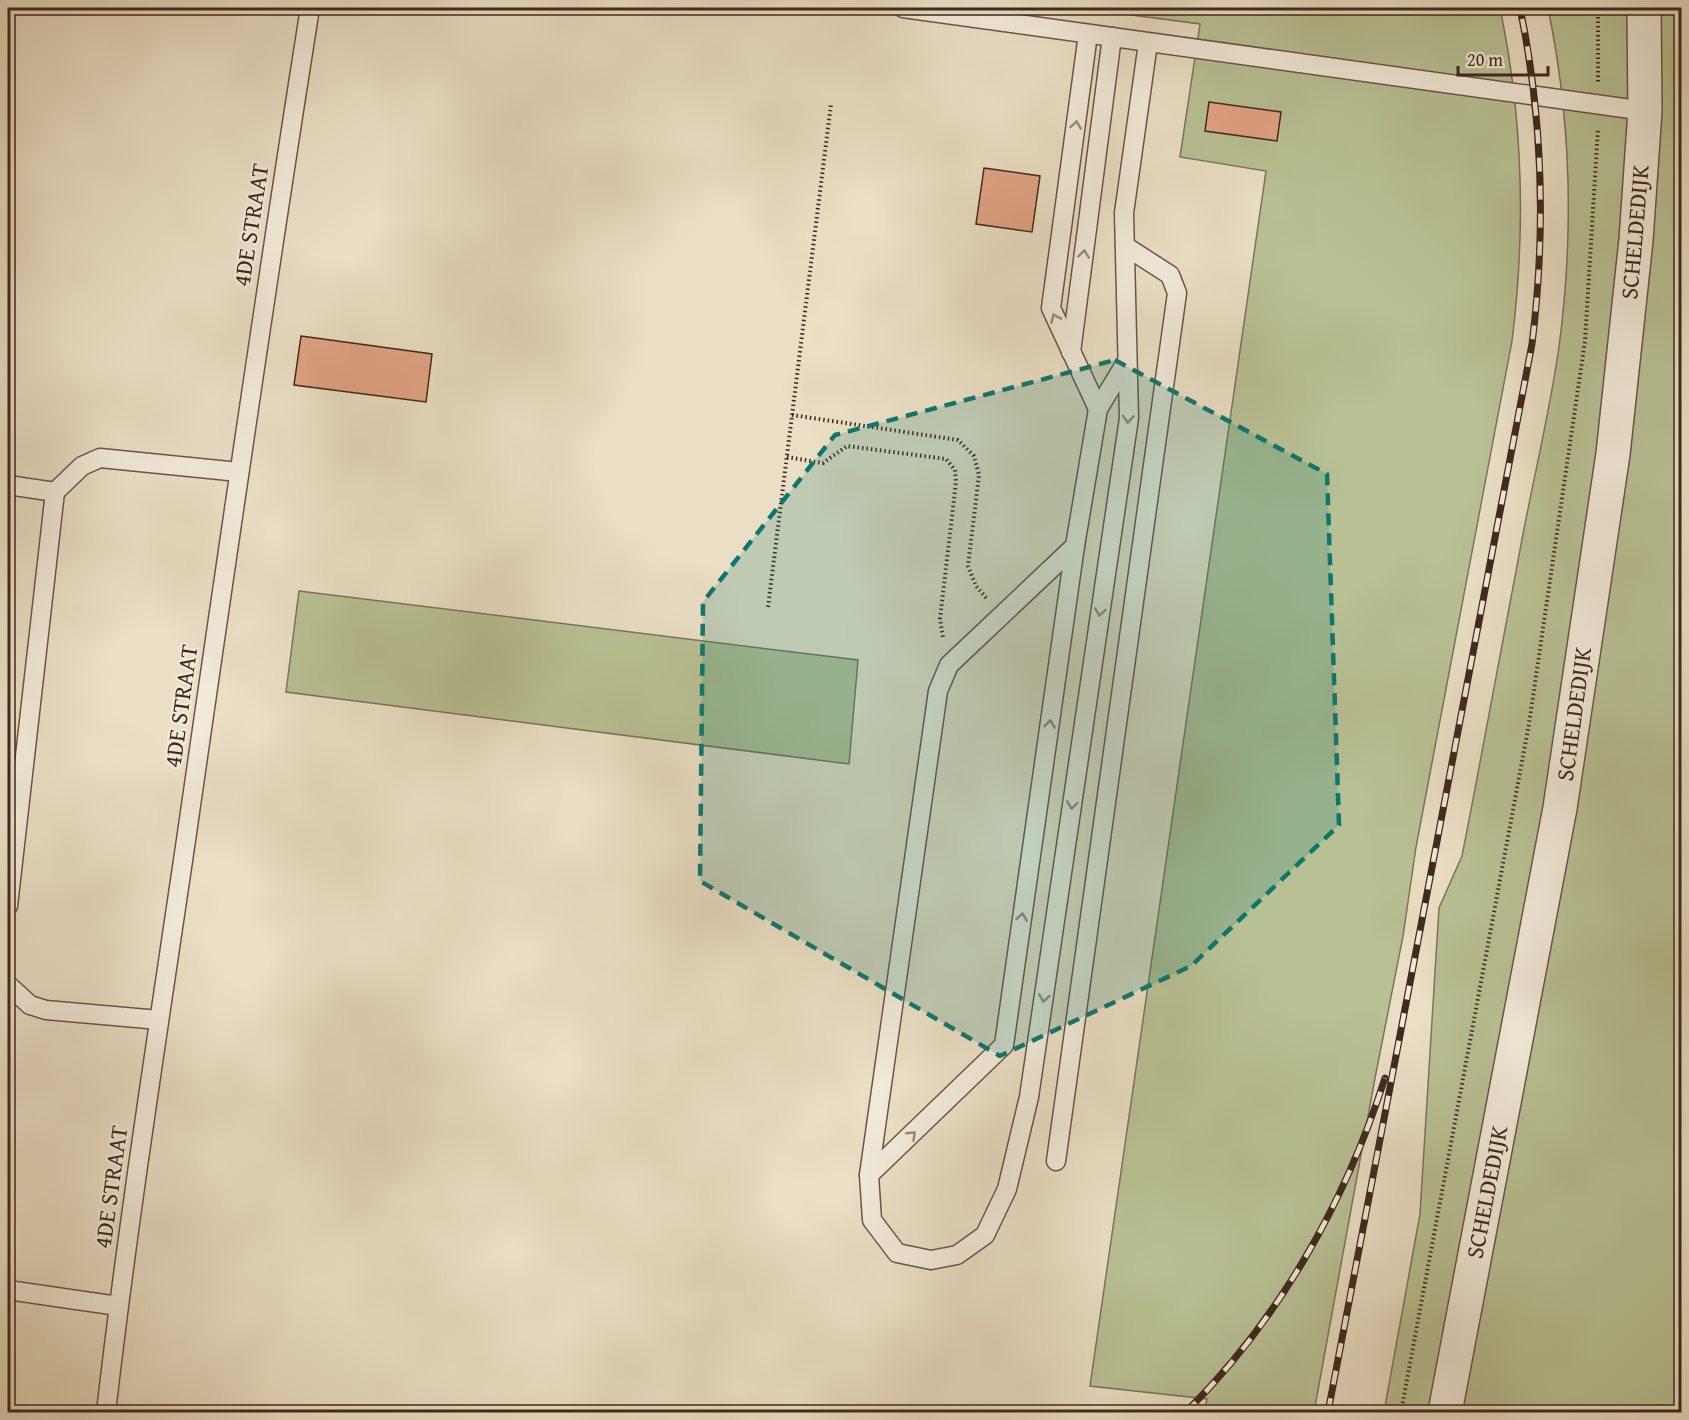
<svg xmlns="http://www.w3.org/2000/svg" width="1689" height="1420" font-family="'Gentium Book Plus',serif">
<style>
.green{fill:#b8c194;stroke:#7b7558;stroke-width:1.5}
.building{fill:#e2a484;stroke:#3e291d;stroke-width:1.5}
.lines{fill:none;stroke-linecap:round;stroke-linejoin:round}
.service-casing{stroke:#695647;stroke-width:21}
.tertiary-casing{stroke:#695647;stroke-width:36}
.path{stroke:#3e291d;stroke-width:4;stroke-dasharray:1.5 3;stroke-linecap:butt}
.service{stroke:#f1ead9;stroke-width:18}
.tertiary{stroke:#f1ead9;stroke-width:33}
.rail-casing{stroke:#3e291d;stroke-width:7}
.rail{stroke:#f1ead9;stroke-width:4.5;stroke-dasharray:14;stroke-linecap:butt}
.oneway{stroke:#988a7b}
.marked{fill:#0f766e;fill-opacity:0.2;stroke:#0f766e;stroke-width:4.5;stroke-dasharray:12 8;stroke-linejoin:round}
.labels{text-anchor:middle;stroke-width:4.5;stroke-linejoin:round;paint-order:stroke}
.street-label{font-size:24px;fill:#3e291d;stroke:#f1ead9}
</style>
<rect width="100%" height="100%" fill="#eadfc4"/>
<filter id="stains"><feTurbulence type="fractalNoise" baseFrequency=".00333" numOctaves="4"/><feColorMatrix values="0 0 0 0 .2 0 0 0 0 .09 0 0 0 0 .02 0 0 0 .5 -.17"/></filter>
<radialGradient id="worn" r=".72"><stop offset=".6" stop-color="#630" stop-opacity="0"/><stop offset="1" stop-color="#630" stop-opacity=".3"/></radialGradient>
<g class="green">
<path d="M 1078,8 L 1500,8 C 1523,118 1526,229 1512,341 L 1416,847 L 1403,936 L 1375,1078 L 1314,1412 L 1204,1412 L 1207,1399 L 1090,1386 L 1266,171 L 1180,157 L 1200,24 Z"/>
<path d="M 1548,8 L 1681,8 L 1681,1412 L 1384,1412 L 1420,1214 L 1439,908 L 1462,856 C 1483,749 1503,642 1523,534 C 1535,472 1550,410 1559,347 C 1574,234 1571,119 1548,8 Z"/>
<path d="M 299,591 L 858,660 L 849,764 L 286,692 Z"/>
</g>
<g class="building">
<path d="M 1209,102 L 1281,112 L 1277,141 L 1205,131 Z"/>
<path d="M 984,168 L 1040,176 L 1032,232 L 976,224 Z"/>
<path d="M 301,336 L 432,354 L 426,402 L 294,385 Z"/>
</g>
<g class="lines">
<defs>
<g id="service">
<path d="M 903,8 L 1645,111"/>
<path d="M 1088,34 L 1051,308 L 1098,409"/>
<path d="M 1071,352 L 1112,37"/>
<path d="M 1127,361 L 1098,409 L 1075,546 L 949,665 L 938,691 L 869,1175 L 872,1220 L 897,1253 L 931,1260 L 957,1255 L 985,1235 L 1007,1189 L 1029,1097 L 1129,418 L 1124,213 L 1148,43"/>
<path d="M 8,485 L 55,492 L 82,466 L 100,458 L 239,472"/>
<path d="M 8,906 L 55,492"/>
<path d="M 8,985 L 30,1005 L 46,1010 L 159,1020"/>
<path d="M 1056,1161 L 1177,293 L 1170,275 L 1125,246"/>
<path d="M 869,1175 L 1004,1045 L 1075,546"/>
<path d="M 8,1290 L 118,1306"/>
<path d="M 106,1412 C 128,1221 158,1031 186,840 C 226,562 266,285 310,8"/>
</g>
<path id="tertiary" d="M 1445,1412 L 1560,808 L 1613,454 L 1636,240 L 1645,111 L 1644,8"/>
</defs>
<use href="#service" class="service-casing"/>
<use href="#tertiary" class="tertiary-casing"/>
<g class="path">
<path d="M 1598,8 L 1598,82"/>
<path d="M 1680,139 L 1682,139"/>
<path d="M 792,415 L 958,440 L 974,456 L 979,475 L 968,566 L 976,586 L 987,599"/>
<path d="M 787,457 L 823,463 L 847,446 L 946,459 L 955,470 L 956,482 L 940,619 L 943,638"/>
<path d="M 768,607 L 831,104"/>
<path d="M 1401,1412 L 1529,724 L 1585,341 L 1598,128"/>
</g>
<use href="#service" class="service"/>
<use href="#tertiary" class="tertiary"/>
<defs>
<g id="rail">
<path d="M 1186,1412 C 1279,1320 1345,1203 1385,1078"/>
<path d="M 1328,1412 L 1532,344 C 1546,231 1543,119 1520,8"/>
</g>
</defs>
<use href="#rail" class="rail-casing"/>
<use href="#rail" class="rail"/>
</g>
<defs><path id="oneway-chevron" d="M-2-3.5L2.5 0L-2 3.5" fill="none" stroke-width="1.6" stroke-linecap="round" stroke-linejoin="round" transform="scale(1.5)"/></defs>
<g class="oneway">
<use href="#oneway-chevron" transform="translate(1076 125) rotate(-82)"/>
<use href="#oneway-chevron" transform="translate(1084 254) rotate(-83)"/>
<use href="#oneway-chevron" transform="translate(1055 318) rotate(-114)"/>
<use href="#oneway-chevron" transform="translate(1128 419) rotate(94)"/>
<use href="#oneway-chevron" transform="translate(1100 612) rotate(98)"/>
<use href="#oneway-chevron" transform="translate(1050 724) rotate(-82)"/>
<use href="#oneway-chevron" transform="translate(1072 805) rotate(98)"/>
<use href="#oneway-chevron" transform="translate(1022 917) rotate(-82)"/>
<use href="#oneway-chevron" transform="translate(1044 998) rotate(98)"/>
<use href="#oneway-chevron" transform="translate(912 1135) rotate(-44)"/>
</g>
<path class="marked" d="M 1115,360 L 1327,474 L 1339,825 L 1191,966 L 1000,1056 L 700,881 L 703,602 L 835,435 Z"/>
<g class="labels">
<g class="street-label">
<text transform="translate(251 225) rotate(-81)" y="8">4DE STRAAT</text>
<text transform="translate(1635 232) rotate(-85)" y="8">SCHELDEDIJK</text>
<text transform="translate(181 706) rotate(-82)" y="8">4DE STRAAT</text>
<text transform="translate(1574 714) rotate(-82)" y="8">SCHELDEDIJK</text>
<text transform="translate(111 1187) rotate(-82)" y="8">4DE STRAAT</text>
<text transform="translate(1487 1192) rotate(-79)" y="8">SCHELDEDIJK</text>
</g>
</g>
<rect width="1689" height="1420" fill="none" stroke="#eadfc4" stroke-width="30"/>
<rect x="9" y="9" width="1671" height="1402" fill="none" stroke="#3e291d" stroke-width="3"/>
<rect x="15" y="15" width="1659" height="1390" fill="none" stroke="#3e291d" stroke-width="1.5"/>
<path d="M1458 66v9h90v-9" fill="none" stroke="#3e291d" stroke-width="3"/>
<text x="1467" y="66" font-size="18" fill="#3e291d" stroke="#f1ead9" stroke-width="4.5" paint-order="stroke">20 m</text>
<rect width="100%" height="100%" filter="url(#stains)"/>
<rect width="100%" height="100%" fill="url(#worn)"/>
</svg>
